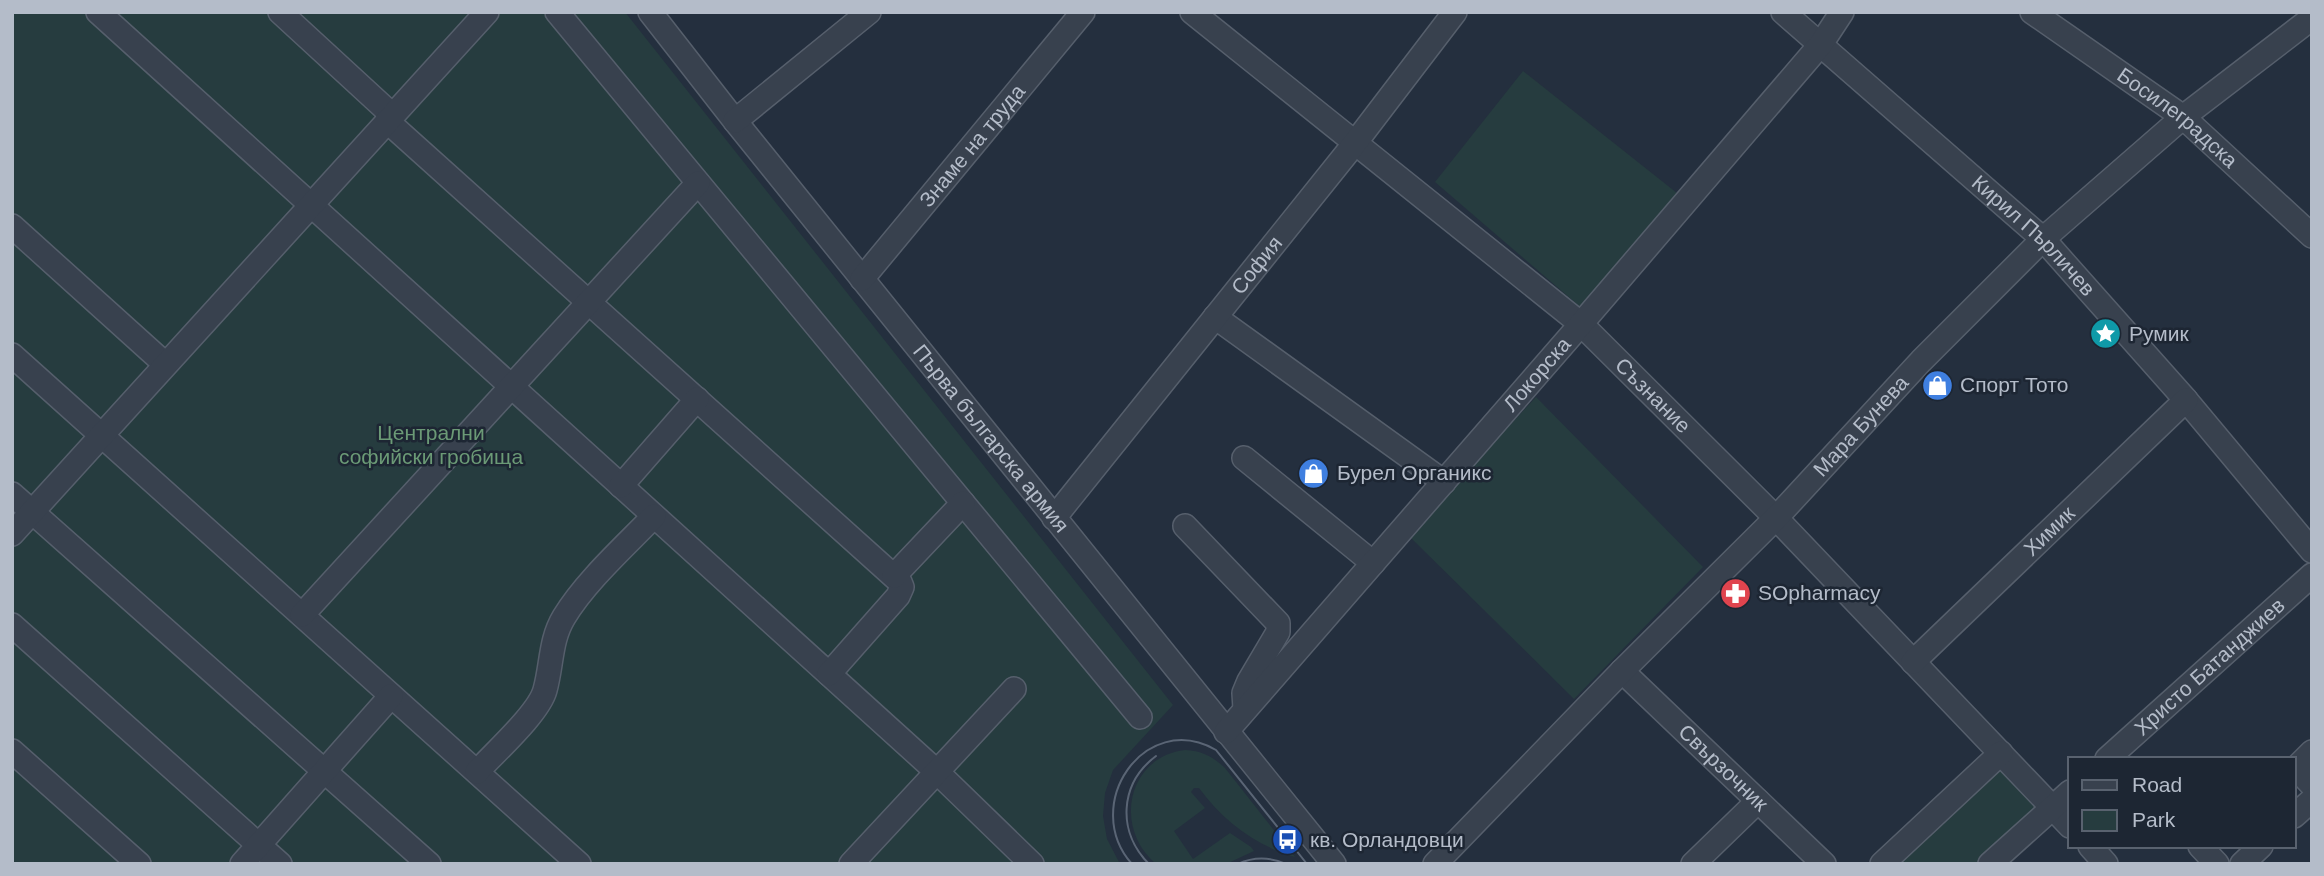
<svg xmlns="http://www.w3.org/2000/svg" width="2324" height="876" font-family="Helvetica,sans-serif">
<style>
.green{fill:#263c3f}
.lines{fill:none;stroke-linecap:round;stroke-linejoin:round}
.minor-casing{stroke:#565f6c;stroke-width:26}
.minor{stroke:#38414e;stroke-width:23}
.tram{stroke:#5a6575;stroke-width:2}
.labels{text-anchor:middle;stroke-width:5;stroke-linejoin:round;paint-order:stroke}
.street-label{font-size:21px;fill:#b4bcc9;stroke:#1d2633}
.poi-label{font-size:21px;fill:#b4bcc9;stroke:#1d2633;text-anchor:start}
.park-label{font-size:21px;fill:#6b9a76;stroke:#1d2633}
</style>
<rect width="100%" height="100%" fill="#242f3e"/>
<g class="green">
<path d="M 12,12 L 625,12 L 1173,705 L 1113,770 L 1105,793 L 1103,816 L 1107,839 L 1120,864 L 12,864 Z"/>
<path d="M 1523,71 L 1687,201 L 1585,311 L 1435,182 Z"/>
<path d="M 1536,397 L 1703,567 L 1574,699 L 1408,535 Z"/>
<path d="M 1185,750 C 1203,751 1213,757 1225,768 L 1295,857 C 1256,846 1223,821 1199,788 L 1194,788 L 1191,792 L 1205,808 L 1174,831 L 1193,859 L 1230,833 L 1251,847 L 1254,851 L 1226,864 L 1156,864 C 1113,828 1127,757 1185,750 Z"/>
<path d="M 2001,753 L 2053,808 L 1990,864 L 1882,864 Z"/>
</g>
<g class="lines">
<defs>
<g id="minor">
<path d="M 98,12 L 936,771 L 1032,864"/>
<path d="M 280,12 L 392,115"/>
<path d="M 557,12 L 1140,717"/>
<path id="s1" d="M 650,12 L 735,121 L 1334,864"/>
<path id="s2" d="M 1192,12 L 1581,324 L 1776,518 L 2070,826"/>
<path id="s3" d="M 1783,12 L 2043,239 L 2186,400 L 2312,551"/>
<path id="s4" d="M 2032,12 L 2183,117 L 2312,236"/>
<path d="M 387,121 L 900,582 L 902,587 L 898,596 L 829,674"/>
<path d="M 735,121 L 869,12"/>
<path d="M 12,226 L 165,364"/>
<path id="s5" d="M 862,279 L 1083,12"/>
<path d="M 1215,317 L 1444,482"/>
<path d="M 12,355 L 579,864"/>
<path d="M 1244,458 L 1373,563"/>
<path d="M 621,486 L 697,399"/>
<path d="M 12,494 L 429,864"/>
<path id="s6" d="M 1054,518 L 1355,143 L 1455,12"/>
<path d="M 1185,526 L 1278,623 L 1278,632 L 1249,681 L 1244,693 L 1245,709"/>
<path d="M 12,534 L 487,12"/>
<path d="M 894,576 L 963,503"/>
<path d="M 302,615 L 698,183"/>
<path d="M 12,625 L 280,864"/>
<path id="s7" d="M 1913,662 L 2186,400"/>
<path id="s8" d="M 1622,671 L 1824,864"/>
<path id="s9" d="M 1226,732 L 1581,324 L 1821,44 L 1842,12"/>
<path d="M 12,751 L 139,864"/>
<path d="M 2312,752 L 2296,768 L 2312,785"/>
<path id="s10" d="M 2107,759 L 2312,575"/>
<path d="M 477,772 C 494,753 539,713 545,690 C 552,665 550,640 564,617 C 585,582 625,546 654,516"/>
<path d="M 2294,816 L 2312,800"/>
<path d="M 2090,846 L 2106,864"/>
<path d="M 2200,846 L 2217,864"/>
<path d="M 242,864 L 391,696"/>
<path d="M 851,864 L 1014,689"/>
<path id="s11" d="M 1435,864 L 1622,671 L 1776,518 L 1921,361 L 2043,239 L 2183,117 L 2312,18"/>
<path d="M 1693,864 L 1758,801"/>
<path d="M 1882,864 L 2001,753"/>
<path d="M 1990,864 L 2070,792"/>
<path d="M 2242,864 L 2261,846"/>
</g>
</defs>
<use href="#minor" class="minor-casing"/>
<use href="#minor" class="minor"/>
<g class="tram">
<path d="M 1132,864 C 1080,806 1144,709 1216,750 L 1307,864"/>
<path d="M 1149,864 C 1117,832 1119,784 1156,756"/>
<path d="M 1238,864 C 1255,856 1270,857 1286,864"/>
</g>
</g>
<defs>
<symbol id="sight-disc" viewBox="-11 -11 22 22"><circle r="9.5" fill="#0f9aa8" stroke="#1d2633"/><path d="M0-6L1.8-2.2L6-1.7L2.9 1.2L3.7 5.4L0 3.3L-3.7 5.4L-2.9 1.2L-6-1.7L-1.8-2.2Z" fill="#fff"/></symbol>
<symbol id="shop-disc" viewBox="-11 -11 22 22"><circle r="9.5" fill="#3f7fe0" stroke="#1d2633"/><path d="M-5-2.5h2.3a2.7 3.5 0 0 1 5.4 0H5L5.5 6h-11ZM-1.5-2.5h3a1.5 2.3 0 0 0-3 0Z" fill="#fff"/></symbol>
<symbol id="pharmacy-disc" viewBox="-11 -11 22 22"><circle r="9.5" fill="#e0444e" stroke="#1d2633"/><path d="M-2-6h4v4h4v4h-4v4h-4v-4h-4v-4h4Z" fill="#fff"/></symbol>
<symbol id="bus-disc" viewBox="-11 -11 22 22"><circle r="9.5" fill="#1a4fb4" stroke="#1d2633"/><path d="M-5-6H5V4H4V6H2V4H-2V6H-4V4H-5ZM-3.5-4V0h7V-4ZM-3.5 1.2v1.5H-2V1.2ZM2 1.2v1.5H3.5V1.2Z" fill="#fff"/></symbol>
</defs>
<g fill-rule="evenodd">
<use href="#sight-disc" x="2088" y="316" width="35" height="35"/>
<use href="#shop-disc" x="1920" y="368" width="35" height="35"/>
<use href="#shop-disc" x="1296" y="456" width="35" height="35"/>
<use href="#pharmacy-disc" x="1718" y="576" width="35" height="35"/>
<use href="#bus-disc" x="1270" y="822" width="35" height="35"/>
</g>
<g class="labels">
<g class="street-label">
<text dy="7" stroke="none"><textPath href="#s4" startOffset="180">Босилеградска</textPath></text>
<text dy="7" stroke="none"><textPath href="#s5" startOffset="173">Знаме на труда</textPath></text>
<text dy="7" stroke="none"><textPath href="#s3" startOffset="336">Кирил Пърличев</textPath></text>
<text dy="7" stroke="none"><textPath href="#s6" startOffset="324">София</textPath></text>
<text dy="7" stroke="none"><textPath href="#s9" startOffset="474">Локорска</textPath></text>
<text dy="7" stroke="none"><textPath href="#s2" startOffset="600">Съзнание</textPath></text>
<text dy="7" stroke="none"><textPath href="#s11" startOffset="611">Мара Бунева</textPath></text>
<text dy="7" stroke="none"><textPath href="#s1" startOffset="546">Първа българска армия</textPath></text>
<text dy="7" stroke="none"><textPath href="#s7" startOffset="189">Химик</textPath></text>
<text dy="7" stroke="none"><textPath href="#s10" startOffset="138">Христо Батанджиев</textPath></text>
<text dy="7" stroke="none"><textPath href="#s8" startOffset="140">Свързочник</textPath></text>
</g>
<g class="poi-label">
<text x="2129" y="341">Румик</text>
<text x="1960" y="392">Спорт Тото</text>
<text x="1337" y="480">Бурел Органикс</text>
<text x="1758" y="600">SOpharmacy</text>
<text x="1310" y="847">кв. Орландовци</text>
</g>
<g class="park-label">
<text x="431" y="440">Централни<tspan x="431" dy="24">софийски гробища</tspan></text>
</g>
</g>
<rect width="2324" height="876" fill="none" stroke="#b4bcc9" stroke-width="28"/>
<rect x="2068" y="757" width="228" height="91" fill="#1d2633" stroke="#59626f" stroke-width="2"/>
<rect x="2082" y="780" width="35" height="10" fill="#38414e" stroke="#59626f" stroke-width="2"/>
<text x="2132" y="792" font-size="21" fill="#b4bcc9">Road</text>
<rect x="2082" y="810" width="35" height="21" fill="#263c3f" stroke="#59626f" stroke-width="2"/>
<text x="2132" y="827" font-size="21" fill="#b4bcc9">Park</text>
</svg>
